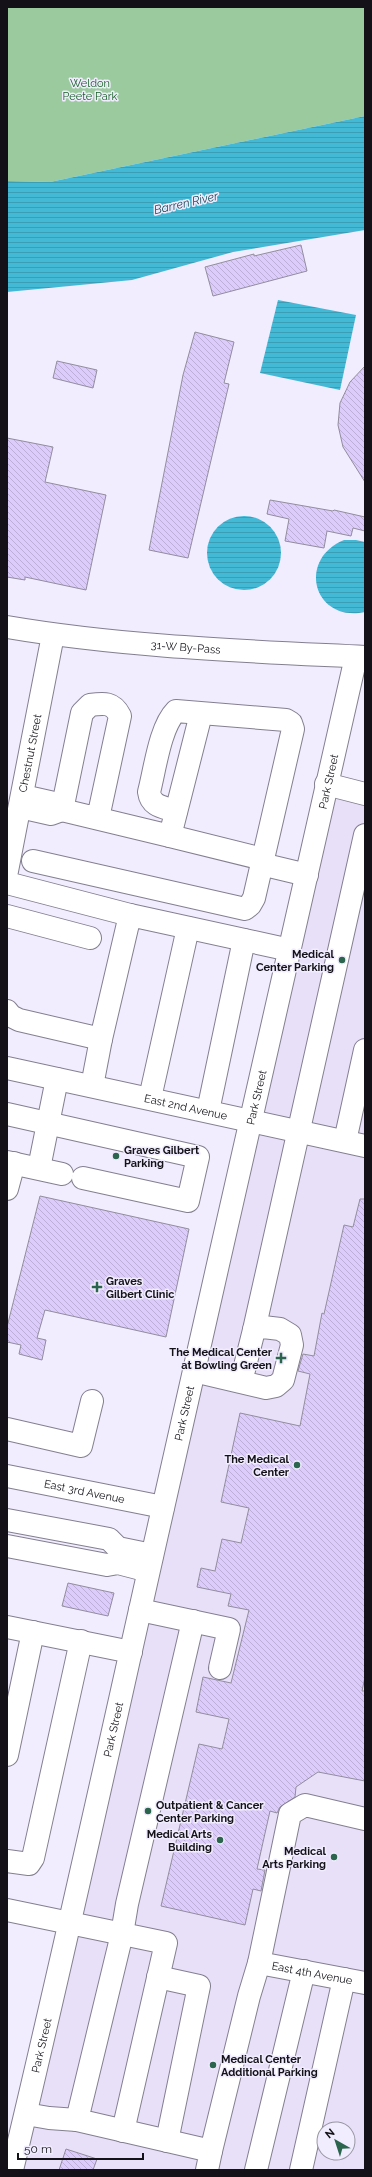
<svg xmlns="http://www.w3.org/2000/svg" width="372" height="2177" font-family="Raleway,sans-serif">
<style>
.built{fill:#e8e0f9;fill-rule:evenodd}
.green{fill:#9aca9e}
.water{fill:url(#water-rules)}
.building{fill:url(#building-back-hatch);stroke:#928d9d}
.lines{fill:none;stroke-linecap:round;stroke-linejoin:round}
.minor-casing{stroke:#847f90;stroke-width:24}
.major-casing{stroke:#847f90;stroke-width:24}
.minor{stroke:#fff;stroke-width:22}
.major{stroke:#fff;stroke-width:22}
.poi-dot{fill:#2c654e;stroke:#f1ecfe;stroke-width:1.5}
.labels{text-anchor:middle;stroke-width:3;stroke-linejoin:round;paint-order:stroke}
.park-label{font-size:11px;fill:#165e27;stroke:#f1ecfe}
.street-label{font-size:11px;fill:#141218;stroke:#f1ecfe}
.poi-label{font-size:11px;font-weight:bold;fill:#141218;stroke:#f1ecfe;text-anchor:end}
.water-label{font-size:12px;font-style:italic;fill:#154854;stroke:#f1ecfe}
</style>
<defs>
<pattern id="water-rules" width="6" height="5" patternUnits="userSpaceOnUse"><rect width="6" height="5" fill="#43b9d6"/><path d="M0 2.5h6" fill="none" stroke="#3a9eb7"/></pattern>
<pattern id="building-back-hatch" width="6" height="6" patternUnits="userSpaceOnUse"><rect width="6" height="6" fill="#dcccfc"/><path d="M-1 5l2 2M0 0l6 6M5-1l2 2" fill="none" stroke="#bcaed7"/></pattern>
</defs>
<rect width="100%" height="100%" fill="#f1ecfe"/>
<path class="built" d="M 326,784 L 365,793 L 365,2170 L 11,2170 ZM 324,2129 L 348,2129 L 348,2153 L 324,2153 Z"/>
<path class="green" d="M 7,7 L 365,7 L 365,116 L 50,182 L 7,181 Z"/>
<g class="water">
<path d="M 365,116 L 365,230 L 233,252 L 132,280 L 7,292 L 7,181 L 50,182 Z"/>
<path d="M 278,300 L 356,315 L 340,390 L 260,373 Z"/>
<circle cx="244" cy="553" r="37"/>
<path d="M 344,540 L 356,540 L 365,542 L 365,612 C 314,623 296,560 344,540 Z"/>
</g>
<g class="building">
<path d="M 301,245 L 307,271 L 213,296 L 205,267 L 254,254 L 254,256 Z"/>
<path d="M 195,332 L 234,342 L 224,383 L 229,384 L 188,558 L 149,550 L 183,375 Z"/>
<path d="M 57,361 L 97,370 L 93,388 L 53,378 Z"/>
<path d="M 365,366 L 365,482 L 343,447 L 338,425 L 340,403 L 350,382 Z"/>
<path d="M 7,438 L 53,447 L 45,482 L 106,495 L 86,590 L 25,577 L 25,580 L 7,577 Z"/>
<path d="M 270,500 L 333,511 L 334,510 L 365,517 L 365,531 L 353,528 L 351,536 L 327,531 L 324,548 L 285,541 L 289,519 L 267,514 Z"/>
<path d="M 40,1196 L 189,1229 L 166,1337 L 45,1310 L 37,1338 L 46,1340 L 42,1360 L 19,1354 L 21,1345 L 7,1342 L 7,1327 Z"/>
<path d="M 360,1199 L 365,1199 L 365,1677 L 362,1691 L 365,1691 L 365,1781 L 318,1772 L 296,1787 L 295,1797 L 280,1807 L 277,1813 L 270,1811 L 257,1869 L 265,1870 L 261,1891 L 253,1889 L 245,1925 L 161,1906 L 199,1744 L 222,1749 L 229,1719 L 196,1712 L 203,1677 L 231,1683 L 249,1610 L 228,1606 L 231,1594 L 197,1587 L 201,1568 L 215,1571 L 222,1539 L 241,1543 L 249,1508 L 221,1502 L 240,1413 L 300,1426 L 310,1374 L 298,1371 L 303,1354 L 314,1356 L 322,1313 L 324,1314 L 344,1225 L 353,1227 Z"/>
<path d="M 68,1583 L 114,1593 L 108,1616 L 62,1606 Z"/>
<path d="M 66,2149 L 97,2159 L 93,2170 L 59,2170 Z"/>
</g>
<g class="lines">
<defs>
<g id="minor">
<path d="M 201,714 L 170,836 L 263,859"/>
<path d="M 326,784 L 365,794"/>
<path d="M 20,807 L 51,814 L 62,810 L 54,803 L 23,796"/>
<path d="M 98,818 L 120,716 C 113,702 104,703 90,705 L 82,713 L 62,810 L 170,836"/>
<path d="M 33,861 L 245,909 L 250,905 L 254,898 L 293,729 L 291,723 L 286,720 L 176,711 C 160,727 155,769 149,792 C 151,807 164,807 176,811"/>
<path d="M 261,864 L 307,875"/>
<path id="s1" d="M 7,871 L 53,635"/>
<path d="M 7,883 L 130,915"/>
<path d="M 7,916 L 90,938"/>
<path d="M 7,1011 L 11,1016 L 19,1020 L 101,1039 L 130,915 L 290,950"/>
<path id="s2" d="M 7,1068 L 365,1146"/>
<path d="M 92,1086 L 101,1039"/>
<path d="M 150,1098 L 188,928"/>
<path d="M 208,1111 L 244,940"/>
<path d="M 7,1114 L 198,1157 L 188,1201 L 83,1178"/>
<path d="M 345,1141 L 365,1050"/>
<path d="M 7,1162 L 62,1174"/>
<path d="M 39,1168 L 57,1079"/>
<path d="M 7,1189 L 14,1163"/>
<path d="M 254,1330 L 365,835"/>
<path d="M 194,1371 L 266,1388 L 276,1386 L 283,1380 L 292,1345 L 290,1335 L 280,1329 L 263,1327 L 254,1330 L 241,1382"/>
<path d="M 7,1429 L 81,1446 L 92,1401"/>
<path id="s3" d="M 7,1476 L 163,1507"/>
<path d="M 7,1520 L 109,1539 L 118,1548 L 152,1555"/>
<path d="M 7,1546 L 107,1565 L 118,1563 L 145,1570"/>
<path d="M 140,1610 L 229,1629 L 220,1668"/>
<path d="M 193,1621 L 127,1904 L 122,1934 L 77,2120 L 211,2151 L 207,2170"/>
<path d="M 7,1627 L 131,1652"/>
<path d="M 7,1755 L 33,1632"/>
<path d="M 7,1861 L 29,1864 L 33,1858 L 81,1641"/>
<path d="M 7,1910 L 166,1943 L 123,2131"/>
<path id="s4" d="M 259,1963 L 365,1983"/>
<path d="M 158,1977 L 199,1986 L 167,2141"/>
<path d="M 26,2114 L 49,2118 L 77,2120"/>
<path d="M 211,2151 L 249,1996 L 259,1963 L 290,1814 L 305,1805 L 365,1819"/>
<path id="s5" d="M 12,2170 C 65,1950 113,1729 163,1508 C 226,1224 294,941 356,657"/>
<path d="M 256,2170 L 304,1971"/>
<path d="M 301,2170 L 344,1979"/>
</g>
<g id="major">
<path id="s6" d="M 7,627 C 125,647 245,651 365,657"/>
</g>
</defs>
<use href="#minor" class="minor-casing"/>
<use href="#major" class="major-casing"/>
<use href="#minor" class="minor"/>
<use href="#major" class="major"/>
</g>
<g class="poi-dot">
<circle cx="342" cy="960" r="4"/>
<circle cx="116" cy="1156" r="4"/>
<path d="M95 1281h4v4h4v4h-4v4h-4v-4h-4v-4h4z"/>
<path d="M279 1352h4v4h4v4h-4v4h-4v-4h-4v-4h4z"/>
<circle cx="297" cy="1465" r="4"/>
<circle cx="148" cy="1811" r="4"/>
<circle cx="220" cy="1840" r="4"/>
<circle cx="334" cy="1857" r="4"/>
<circle cx="213" cy="2065" r="4"/>
</g>
<g class="labels">
<g class="park-label">
<text x="90" y="87">Weldon<tspan x="90" dy="13">Peete Park</tspan></text>
</g>
<g class="street-label">
<text dy="4" stroke="none"><textPath href="#s6" startOffset="180">31-W By-Pass</textPath></text>
<text dy="4" stroke="none"><textPath href="#s1" startOffset="120">Chestnut Street</textPath></text>
<text dy="4" stroke="none"><textPath href="#s5" startOffset="1424">Park Street</textPath></text>
<text dy="4" stroke="none"><textPath href="#s5" startOffset="1100">Park Street</textPath></text>
<text dy="4" stroke="none"><textPath href="#s2" startOffset="183">East 2nd Avenue</textPath></text>
<text dy="4" stroke="none"><textPath href="#s5" startOffset="776">Park Street</textPath></text>
<text dy="4" stroke="none"><textPath href="#s3" startOffset="79">East 3rd Avenue</textPath></text>
<text dy="4" stroke="none"><textPath href="#s5" startOffset="452">Park Street</textPath></text>
<text dy="4" stroke="none"><textPath href="#s4" startOffset="54">East 4th Avenue</textPath></text>
<text dy="4" stroke="none"><textPath href="#s5" startOffset="128">Park Street</textPath></text>
</g>
<g class="poi-label">
<text x="334" y="958">Medical<tspan x="334" dy="13">Center Parking</tspan></text>
<text x="124" y="1154" text-anchor="start">Graves Gilbert<tspan x="124" dy="13">Parking</tspan></text>
<text x="106" y="1285" text-anchor="start">Graves<tspan x="106" dy="13">Gilbert Clinic</tspan></text>
<text x="272" y="1356">The Medical Center<tspan x="272" dy="13">at Bowling Green</tspan></text>
<text x="289" y="1463">The Medical<tspan x="289" dy="13">Center</tspan></text>
<text x="156" y="1809" text-anchor="start">Outpatient &amp; Cancer<tspan x="156" dy="13">Center Parking</tspan></text>
<text x="212" y="1838">Medical Arts<tspan x="212" dy="13">Building</tspan></text>
<text x="326" y="1855">Medical<tspan x="326" dy="13">Arts Parking</tspan></text>
<text x="221" y="2063" text-anchor="start">Medical Center<tspan x="221" dy="13">Additional Parking</tspan></text>
</g>
<g class="water-label">
<text transform="translate(186 203) rotate(-13)" y="4">Barren River</text>
</g>
</g>
<rect width="372" height="2177" fill="none" stroke="#141218" stroke-width="16"/>
<g transform="translate(336 2141) rotate(321)"><circle r="19" fill="#f1ecfe" stroke="#9995a2"/>
<path d="M0-3L7 15L0 10L-7 15Z" fill="#2c654e"/>
<text y="-6" font-size="11" font-weight="bold" text-anchor="middle" fill="#141218">N</text>
</g>
<path d="M18 2153v6h125v-6" fill="none" stroke="#141218" stroke-width="2"/>
<text x="24" y="2153" font-size="12" fill="#141218" stroke="#f1ecfe" stroke-width="3" paint-order="stroke">50 m</text>
</svg>
